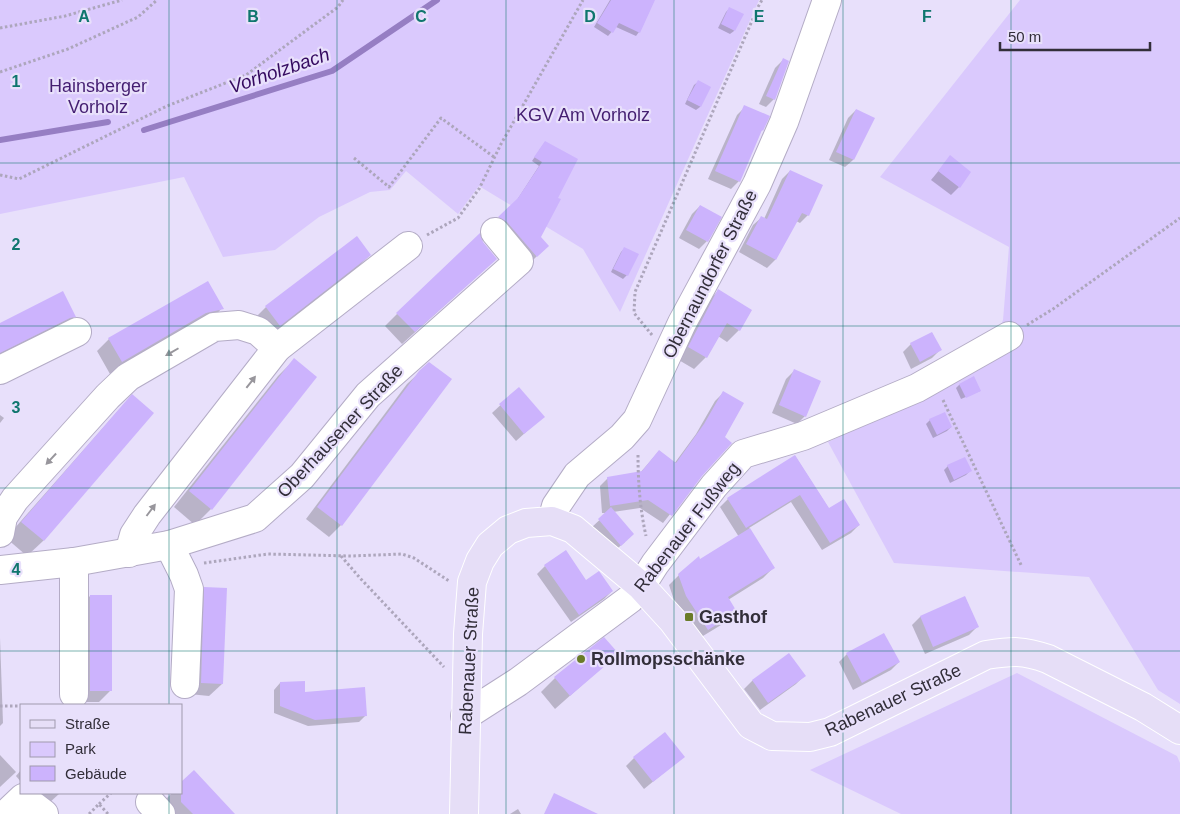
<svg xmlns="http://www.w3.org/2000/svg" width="1180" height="814" font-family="Helvetica,sans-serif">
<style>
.green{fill:#dac9fd}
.shadow{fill:#0003}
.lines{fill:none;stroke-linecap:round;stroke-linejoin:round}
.stream{stroke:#967ec3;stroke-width:6}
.building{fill:#ccb3fd}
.minor-casing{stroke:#b4acc6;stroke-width:30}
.major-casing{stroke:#fff;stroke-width:30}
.path{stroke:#ada6bc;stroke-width:3;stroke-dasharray:2.5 2.5;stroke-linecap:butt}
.minor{stroke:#fff;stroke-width:28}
.major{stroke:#e6def7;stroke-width:28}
.oneway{fill:#98969c}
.grid{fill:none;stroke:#0f766e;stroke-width:1;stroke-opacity:0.55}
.poi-dot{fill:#6a7b29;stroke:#e8e0fb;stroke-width:2}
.labels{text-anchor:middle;stroke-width:4.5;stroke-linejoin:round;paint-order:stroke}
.park-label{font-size:18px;fill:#441e71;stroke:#e8e0fb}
.street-label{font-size:18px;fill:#322e39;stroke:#e8e0fb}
.poi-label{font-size:18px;font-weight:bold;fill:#322e39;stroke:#e8e0fb;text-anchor:start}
.water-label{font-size:19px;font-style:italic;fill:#350a60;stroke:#e8e0fb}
.grid-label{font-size:16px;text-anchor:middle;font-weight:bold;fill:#0f766e;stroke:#e8e0fb;stroke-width:4.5;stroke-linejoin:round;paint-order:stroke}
</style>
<rect width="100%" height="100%" fill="#e8e0fb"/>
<g class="green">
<path d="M 0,0 L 759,0 L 620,312 L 583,249 L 479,186 L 458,214 L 406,171 L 390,190 L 370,192 L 319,217 L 275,250 L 223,257 L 184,177 L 0,214 Z"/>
<path d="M 1020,0 L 1180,0 L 1180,704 L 1158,690 L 1089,577 L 894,563 L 828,442 L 939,391 L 983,367 L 1003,320 L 1009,247 L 880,177 Z"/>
<path d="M 1017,673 L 1177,756 L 1180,763 L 1180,814 L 901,814 L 810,770 Z"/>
</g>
<g class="shadow">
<path d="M 610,0 L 654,0 L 639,32 L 636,36 L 616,27 L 608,36 L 594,27 Z"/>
<path d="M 730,8 L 734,31 L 730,34 L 718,28 L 726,12 Z"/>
<path d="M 783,60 L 774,99 L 766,107 L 759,104 L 775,68 Z"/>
<path d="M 698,82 L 709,87 L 700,107 L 696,110 L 685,104 L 694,85 Z"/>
<path d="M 745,107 L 762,130 L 759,133 L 739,181 L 731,189 L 708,179 L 737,115 Z"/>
<path d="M 856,110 L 853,160 L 845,167 L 829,160 L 848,118 Z"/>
<path d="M 545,142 L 539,238 L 547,246 L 533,260 L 503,225 L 496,221 L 515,203 L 539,166 L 532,161 Z"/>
<path d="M 950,157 L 959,187 L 951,195 L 931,180 Z"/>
<path d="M 790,171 L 808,215 L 800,223 L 796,221 L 775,260 L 767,268 L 739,252 L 753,225 L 761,218 L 764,219 L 782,179 Z"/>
<path d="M 700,206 L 707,241 L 699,249 L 679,238 L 692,214 Z"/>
<path d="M 482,243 L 496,259 L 402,344 L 385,326 L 397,314 Z"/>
<path d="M 625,248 L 627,275 L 623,279 L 611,272 L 621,252 Z"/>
<path d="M 370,255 L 358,267 L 268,337 L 254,319 L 266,307 Z"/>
<path d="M 718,291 L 739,330 L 727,342 L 718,336 L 706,357 L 694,369 L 677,359 L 706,303 Z"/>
<path d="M 222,308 L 211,320 L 193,325 L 110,374 L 97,351 L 109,339 Z"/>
<path d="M 75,316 L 63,328 L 0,358 L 0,325 Z"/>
<path d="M 932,333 L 940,350 L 932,358 L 911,369 L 903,352 L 911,344 Z"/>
<path d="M 294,360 L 211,509 L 195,525 L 174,507 L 278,376 Z"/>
<path d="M 794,371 L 805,416 L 797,424 L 772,413 L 786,379 Z"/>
<path d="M 420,372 L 450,379 L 341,525 L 329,537 L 306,519 L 407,384 Z"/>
<path d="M 973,378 L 980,391 L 961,399 L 956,388 L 959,385 Z"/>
<path d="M 519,388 L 535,424 L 516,441 L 492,413 Z"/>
<path d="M 723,393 L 701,475 L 663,523 L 640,508 L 613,512 L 625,542 L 612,553 L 591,528 L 607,513 L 602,513 L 600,486 L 608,478 L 640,473 L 659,451 L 674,464 L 696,434 L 715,401 Z"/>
<path d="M 117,412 L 152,413 L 43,541 L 27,556 L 6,538 Z"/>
<path d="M 0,415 L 4,418 L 0,423 Z"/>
<path d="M 930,420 L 951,427 L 947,431 L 933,438 L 926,424 Z"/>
<path d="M 795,456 L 829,509 L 859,525 L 851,533 L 822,550 L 791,502 L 749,528 L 773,568 L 763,578 L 728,600 L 735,612 L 726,622 L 698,639 L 676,606 L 669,585 L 679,575 L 739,537 L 720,507 L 728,499 Z"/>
<path d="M 948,466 L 970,471 L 966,475 L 950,483 L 944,470 Z"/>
<path d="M 565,552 L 586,582 L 612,591 L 604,599 L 571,622 L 537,574 L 545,566 Z"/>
<path d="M 205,588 L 222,684 L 209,696 L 189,694 L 193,600 Z"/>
<path d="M 90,596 L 111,690 L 99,702 L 78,702 L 78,608 Z"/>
<path d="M 965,597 L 977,627 L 969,635 L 925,654 L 912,625 L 920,617 Z"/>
<path d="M 0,638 L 3,723 L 0,726 Z"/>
<path d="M 617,654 L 555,709 L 541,692 L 555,678 Z"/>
<path d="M 847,654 L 899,662 L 891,670 L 853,690 L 839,662 Z"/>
<path d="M 789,655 L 804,676 L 796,684 L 760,710 L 744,689 L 752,681 Z"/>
<path d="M 280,683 L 304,694 L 366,715 L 359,722 L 308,726 L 274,713 L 274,690 Z"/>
<path d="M 0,755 L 16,772 L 0,787 Z"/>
<path d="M 683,757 L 644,789 L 626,766 L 634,758 Z"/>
<path d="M 21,770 L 21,782 L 16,776 Z"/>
<path d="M 31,793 L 60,793 L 48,804 Z"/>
<path d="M 172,793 L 181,793 L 233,814 L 164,814 L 158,807 Z"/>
<path d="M 518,809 L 521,814 L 510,814 Z"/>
</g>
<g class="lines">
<g class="stream">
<path d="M 144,130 L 332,71 L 437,0"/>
<path d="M 0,140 L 108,122"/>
</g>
</g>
<g class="building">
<path d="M 611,0 L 655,0 L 640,33 L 619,23 L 613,33 L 597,23 Z"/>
<path d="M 729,7 L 744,14 L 735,31 L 721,24 Z"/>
<path d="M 783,58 L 789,61 L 775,100 L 766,96 Z"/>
<path d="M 698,80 L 711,87 L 701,107 L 687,100 Z"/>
<path d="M 744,105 L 770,116 L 763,131 L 762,130 L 740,182 L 715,171 Z"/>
<path d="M 856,109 L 875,118 L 854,160 L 836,152 Z"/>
<path d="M 545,141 L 578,159 L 558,198 L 561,199 L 541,237 L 549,246 L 537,257 L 507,222 L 498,217 L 518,198 L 542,162 L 534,157 Z"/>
<path d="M 950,155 L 971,172 L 960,188 L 938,171 Z"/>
<path d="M 790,170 L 823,185 L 809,216 L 802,213 L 776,260 L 746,244 L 761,216 L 767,219 Z"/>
<path d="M 700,205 L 722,217 L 708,242 L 686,230 Z"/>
<path d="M 480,233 L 483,242 L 497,259 L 415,332 L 396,313 Z"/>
<path d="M 357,236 L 371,255 L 280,326 L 265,306 Z"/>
<path d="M 624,247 L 639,254 L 628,276 L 613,269 Z"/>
<path d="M 208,281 L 224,309 L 206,313 L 122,362 L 108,338 Z"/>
<path d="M 718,289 L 752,310 L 740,331 L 727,323 L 707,358 L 688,347 Z"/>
<path d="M 63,291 L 76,317 L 70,318 L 0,353 L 0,323 Z"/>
<path d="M 932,332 L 942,350 L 920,362 L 910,343 Z"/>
<path d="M 294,358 L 317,377 L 212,510 L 189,491 Z"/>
<path d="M 429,362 L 452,379 L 342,526 L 317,507 L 419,371 Z"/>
<path d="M 794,369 L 821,381 L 806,417 L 779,405 Z"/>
<path d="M 974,376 L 981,391 L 966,398 L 959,384 Z"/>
<path d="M 519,387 L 545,417 L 524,434 L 499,404 Z"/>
<path d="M 723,391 L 744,403 L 725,437 L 732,443 L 702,476 L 672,516 L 648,500 L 610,506 L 607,477 L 642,471 L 659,450 L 676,463 L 704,424 Z"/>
<path d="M 132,394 L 154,413 L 44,541 L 21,522 Z"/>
<path d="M 945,412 L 952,427 L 937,435 L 929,419 Z"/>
<path d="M 795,455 L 829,508 L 844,499 L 860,525 L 830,543 L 800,495 L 746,528 L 727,498 Z"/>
<path d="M 965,457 L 972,471 L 954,480 L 947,465 Z"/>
<path d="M 611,507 L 634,534 L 621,546 L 598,519 Z"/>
<path d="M 750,528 L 775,568 L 728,597 L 737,612 L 708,630 L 686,596 L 678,574 L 699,556 L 700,559 Z"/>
<path d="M 566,550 L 586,580 L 599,571 L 613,591 L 579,615 L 544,565 Z"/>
<path d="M 204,587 L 227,588 L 223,684 L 201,683 Z"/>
<rect x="90" y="595" width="22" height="96"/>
<path d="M 965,596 L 979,627 L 933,647 L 920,616 Z"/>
<path d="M 884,633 L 900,662 L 862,683 L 846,653 Z"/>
<path d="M 604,637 L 619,654 L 570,696 L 554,677 Z"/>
<path d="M 789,653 L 806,676 L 768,703 L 752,680 Z"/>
<path d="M 305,681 L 305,692 L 365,687 L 367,716 L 315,720 L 280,706 L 280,682 Z"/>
<path d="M 665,732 L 685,757 L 653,782 L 633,757 Z"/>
<path d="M 194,770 L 235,814 L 193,814 L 181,802 L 181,782 Z"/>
<path d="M 554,793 L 598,814 L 544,814 Z"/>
</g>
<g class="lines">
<defs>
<g id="minor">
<path d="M 277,348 L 408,246"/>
<path d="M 0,370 L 77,332"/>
<path d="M 552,521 L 556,506 L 577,475 L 622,437 L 637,420 L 682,323 L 757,184 L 784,122 L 827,0"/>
<path d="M 0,533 L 3,517 L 15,499 L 108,396 L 128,377 L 214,327 L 239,325 L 258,331 L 277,348 L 147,515 L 134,535 L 129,553"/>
<path d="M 169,545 L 184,575 L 189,589 L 185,684"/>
<path d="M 74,562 L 74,694"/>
<path d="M 0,570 L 74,562 L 169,545 L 255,518 L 302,476 L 368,395 L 519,261 L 495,232"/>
<path d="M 465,716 L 518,682 L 630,599 L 641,586 L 655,564 L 714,486 L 743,454 L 803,436 L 917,388 L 1009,336"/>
<path d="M 150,802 L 161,814"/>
<path d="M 6,814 L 23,798 L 44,814"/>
</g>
<path id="major" d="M 464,814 L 468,634 L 472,582 L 480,561 L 490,545 L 508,530 L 526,523 L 552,521 L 573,529 L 641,586 L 673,621 L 751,725 L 772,736 L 810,737 L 830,732 L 986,655 C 1013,651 1022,650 1048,659 L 1143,707 L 1180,730"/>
</defs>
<use href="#minor" class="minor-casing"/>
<use href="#major" class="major-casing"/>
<g class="path">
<path d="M 0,28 L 65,16 L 122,0"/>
<path d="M 0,72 L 68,49 L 138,17 L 157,0"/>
<path d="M 354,158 L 389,187 L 441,118 L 494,157"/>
<path d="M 0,175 L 19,179 L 167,106 L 246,75 L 338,7 L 343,0"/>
<path d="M 427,235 L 458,218 L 479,189 L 501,144 L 583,0"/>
<path d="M 1027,325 L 1053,309 L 1180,218"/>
<path d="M 652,335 L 634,313 L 635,292 L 758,7 L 762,0"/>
<path d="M 943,400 L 1022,567"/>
<path d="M 638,455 C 638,482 640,509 646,536"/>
<path d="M 341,556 L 360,578 L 444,667"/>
<path d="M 204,563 L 268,554 L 351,556 L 402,554 L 414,558 L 449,581"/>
<path d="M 0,706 L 21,706"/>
<path d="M 99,804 L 111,793"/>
<path d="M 89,814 L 99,804 L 108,814"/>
</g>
<use href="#minor" class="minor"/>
<use href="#major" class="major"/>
</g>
<defs><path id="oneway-solid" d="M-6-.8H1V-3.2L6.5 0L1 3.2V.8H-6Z" transform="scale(1.25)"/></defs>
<g class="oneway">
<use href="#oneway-solid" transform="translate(172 352) rotate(150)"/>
<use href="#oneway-solid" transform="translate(251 382) rotate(-52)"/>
<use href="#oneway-solid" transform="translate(51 459) rotate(133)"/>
<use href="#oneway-solid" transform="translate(151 510) rotate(-53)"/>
</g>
<path class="grid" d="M 169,0 L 169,705M 337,0 L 337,814M 506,0 L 506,814M 674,0 L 674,814M 843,0 L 843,814M 1011,0 L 1011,814M 0,163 L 1180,163M 0,326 L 1180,326M 0,488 L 1180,488M 0,651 L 1180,651M 169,793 L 169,814"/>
<g class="poi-dot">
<rect x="684" y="612" width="10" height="10" rx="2.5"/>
<circle cx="581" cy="659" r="5"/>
</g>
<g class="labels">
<g class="park-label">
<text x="98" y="92">Hainsberger<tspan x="98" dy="21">Vorholz</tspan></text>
<text x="583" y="121">KGV Am Vorholz</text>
</g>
<g class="street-label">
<text transform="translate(710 274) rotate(-63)" y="6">Obernaundorfer Straße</text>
<text transform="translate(340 431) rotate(-47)" y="6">Oberhausener Straße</text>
<text transform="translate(687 527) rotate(-52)" y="6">Rabenauer Fußweg</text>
<text transform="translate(469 661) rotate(-87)" y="6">Rabenauer Straße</text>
<text transform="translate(893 700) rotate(-25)" y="6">Rabenauer Straße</text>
</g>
<g class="poi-label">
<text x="699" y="623">Gasthof</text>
<text x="591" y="665">Rollmopsschänke</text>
</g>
<g class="water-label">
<text transform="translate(279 70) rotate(-19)" y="7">Vorholzbach</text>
</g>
</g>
<g class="grid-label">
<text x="84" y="22">A</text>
<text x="253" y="22">B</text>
<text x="421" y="22">C</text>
<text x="590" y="22">D</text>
<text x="759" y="22">E</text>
<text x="927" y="22">F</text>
<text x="16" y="87">1</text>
<text x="16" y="250">2</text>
<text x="16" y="413">3</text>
<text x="16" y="575">4</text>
</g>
<rect x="20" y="704" width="162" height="90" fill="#e8e0fb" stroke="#9f99ad"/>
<rect x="30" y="720" width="25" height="8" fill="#e6def7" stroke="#9f99ad"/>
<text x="65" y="729" font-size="15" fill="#322e39">Straße</text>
<rect x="30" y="742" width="25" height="15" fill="#dac9fd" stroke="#9f99ad"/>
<text x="65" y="754" font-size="15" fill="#322e39">Park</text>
<rect x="30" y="766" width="25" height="15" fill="#ccb3fd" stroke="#9f99ad"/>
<text x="65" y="779" font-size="15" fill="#322e39">Gebäude</text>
<path d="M1000 42v8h150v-8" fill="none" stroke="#322e39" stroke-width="2.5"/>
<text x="1008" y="42" font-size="15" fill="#322e39" stroke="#e8e0fb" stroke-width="4" paint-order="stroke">50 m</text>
</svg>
